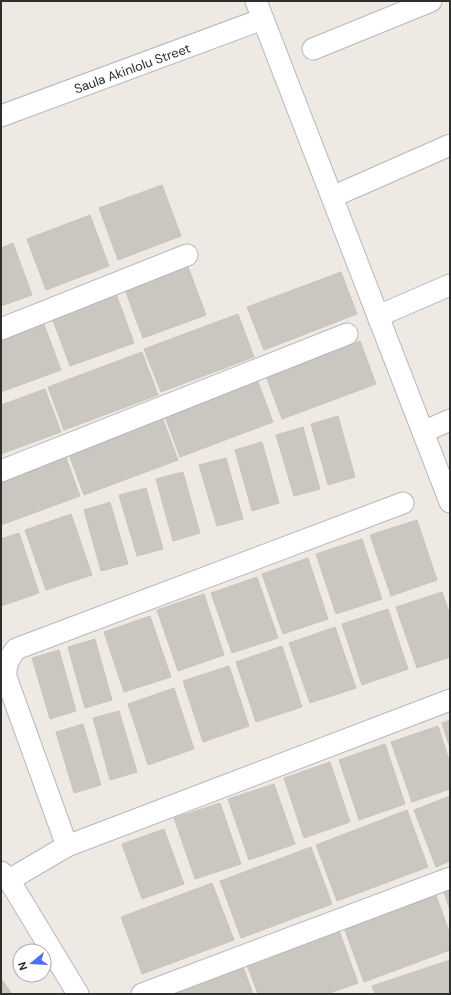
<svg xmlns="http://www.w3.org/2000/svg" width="451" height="995" font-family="'DM Sans',sans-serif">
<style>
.building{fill:#cac7c0;stroke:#cac4bb}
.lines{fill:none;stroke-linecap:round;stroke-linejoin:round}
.minor-casing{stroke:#b5b8c0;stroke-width:23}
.minor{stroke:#fff;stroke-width:21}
.labels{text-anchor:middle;stroke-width:3;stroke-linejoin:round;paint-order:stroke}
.street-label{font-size:13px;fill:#2e2e2e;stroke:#fff}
</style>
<rect width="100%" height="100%" fill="#eee9e2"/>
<g class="building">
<path d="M 162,185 L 181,236 L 118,260 L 99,208 Z"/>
<path d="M 90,215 L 109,266 L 46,290 L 27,239 Z"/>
<path d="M 13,243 L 32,295 L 1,306 L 1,248 Z"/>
<path d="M 187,264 L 206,315 L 143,338 L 124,287 Z"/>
<path d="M 341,272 L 357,314 L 264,350 L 247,307 Z"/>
<path d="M 115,291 L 134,343 L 70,366 L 51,315 Z"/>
<path d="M 238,314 L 254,357 L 161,392 L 144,349 Z"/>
<path d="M 42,319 L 61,370 L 1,392 L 1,334 Z"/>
<path d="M 360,341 L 376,384 L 282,419 L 266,376 Z"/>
<path d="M 142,352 L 158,395 L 64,430 L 48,387 Z"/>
<path d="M 257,379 L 273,422 L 180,457 L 164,414 Z"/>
<path d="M 45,389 L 61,432 L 1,454 L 1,405 Z"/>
<path d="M 338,416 L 355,477 L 328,485 L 311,424 Z"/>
<path d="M 162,417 L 178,460 L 84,495 L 68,452 Z"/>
<path d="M 303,427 L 320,489 L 294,496 L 276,435 Z"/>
<path d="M 262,442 L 279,503 L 252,511 L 235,450 Z"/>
<path d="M 64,452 L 80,496 L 1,525 L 1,476 Z"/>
<path d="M 226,458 L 243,519 L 217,526 L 199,465 Z"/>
<path d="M 183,472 L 200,533 L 173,541 L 156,479 Z"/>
<path d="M 146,488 L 163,549 L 137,556 L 119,495 Z"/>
<path d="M 110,502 L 128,564 L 101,571 L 84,510 Z"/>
<path d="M 71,514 L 92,575 L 46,590 L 25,530 Z"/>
<path d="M 417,520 L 437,580 L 391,596 L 370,535 Z"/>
<path d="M 19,533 L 39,593 L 1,606 L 1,539 Z"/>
<path d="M 362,539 L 382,599 L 336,614 L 316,554 Z"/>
<path d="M 308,558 L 328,619 L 283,634 L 262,574 Z"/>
<path d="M 257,577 L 278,638 L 232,653 L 211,593 Z"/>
<path d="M 442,592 L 450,615 L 450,657 L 417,668 L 396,607 Z"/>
<path d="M 204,594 L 224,655 L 178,671 L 157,610 Z"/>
<path d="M 388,609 L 408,669 L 362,685 L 342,624 Z"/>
<path d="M 150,616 L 171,677 L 124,692 L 104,632 Z"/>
<path d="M 335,627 L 356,688 L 310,703 L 289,643 Z"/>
<path d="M 95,639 L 112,700 L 85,708 L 68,647 Z"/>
<path d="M 282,646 L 302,707 L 256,722 L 236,662 Z"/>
<path d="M 59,650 L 76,711 L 50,719 L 32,658 Z"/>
<path d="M 229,666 L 249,726 L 203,742 L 183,681 Z"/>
<path d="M 174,688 L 194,749 L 148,765 L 128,704 Z"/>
<path d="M 119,711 L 137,772 L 110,780 L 93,718 Z"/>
<path d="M 450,720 L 450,748 L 442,723 Z"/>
<path d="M 83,724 L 101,785 L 74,793 L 56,732 Z"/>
<path d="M 438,726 L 450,763 L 450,789 L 412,802 L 391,742 Z"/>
<path d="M 385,744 L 405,804 L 359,820 L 339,760 Z"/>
<path d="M 330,762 L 350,822 L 304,838 L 284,778 Z"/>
<path d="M 274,784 L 295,844 L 249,860 L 228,799 Z"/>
<path d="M 450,796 L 450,861 L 436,867 L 414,810 Z"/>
<path d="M 220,803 L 241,864 L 195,879 L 174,818 Z"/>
<path d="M 407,810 L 428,867 L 337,901 L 316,845 Z"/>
<path d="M 164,829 L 184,884 L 142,899 L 122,844 Z"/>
<path d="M 311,847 L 332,904 L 241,938 L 220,881 Z"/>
<path d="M 212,883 L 234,940 L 142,974 L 121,917 Z"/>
<path d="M 450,883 L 450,910 L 442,887 Z"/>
<path d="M 434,890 L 450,934 L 450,950 L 364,982 L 343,925 Z"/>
<path d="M 337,925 L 358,983 L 327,994 L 258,994 L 245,960 Z"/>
<path d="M 450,960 L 450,994 L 375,994 L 372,986 Z"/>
<path d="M 241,961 L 253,994 L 153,994 Z"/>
<path d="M 1,978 L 12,994 L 1,994 Z"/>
</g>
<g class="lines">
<defs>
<g id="minor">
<path d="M 256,1 L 450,502"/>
<path d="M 313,49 L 431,1"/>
<path d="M 1,116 L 263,19"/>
<path d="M 332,197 L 450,145"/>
<path d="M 378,316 L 450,285"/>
<path d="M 1,329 L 187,255"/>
<path d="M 423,432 L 450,420"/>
<path d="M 1,471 L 347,334"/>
<path d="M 67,846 L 6,677 C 5,665 9,658 16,649 L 403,503"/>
<path d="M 1,872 L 9,880 L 78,994"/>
<path d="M 9,880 L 67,846 L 450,700"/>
<path d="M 142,994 L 450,878"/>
</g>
</defs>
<use href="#minor" class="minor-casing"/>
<use href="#minor" class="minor"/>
</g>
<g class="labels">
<g class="street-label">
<text transform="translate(132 68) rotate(-20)" y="5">Saula Akinlolu Street</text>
</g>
</g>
<rect width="451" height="995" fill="none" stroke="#2e2e2e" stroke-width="4"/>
<g transform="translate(32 963) rotate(252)"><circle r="19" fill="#ffffff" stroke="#ababab"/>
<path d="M0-3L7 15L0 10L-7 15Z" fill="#4c6ef0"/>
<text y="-6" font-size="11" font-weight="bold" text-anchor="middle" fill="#2e2e2e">N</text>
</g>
</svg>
